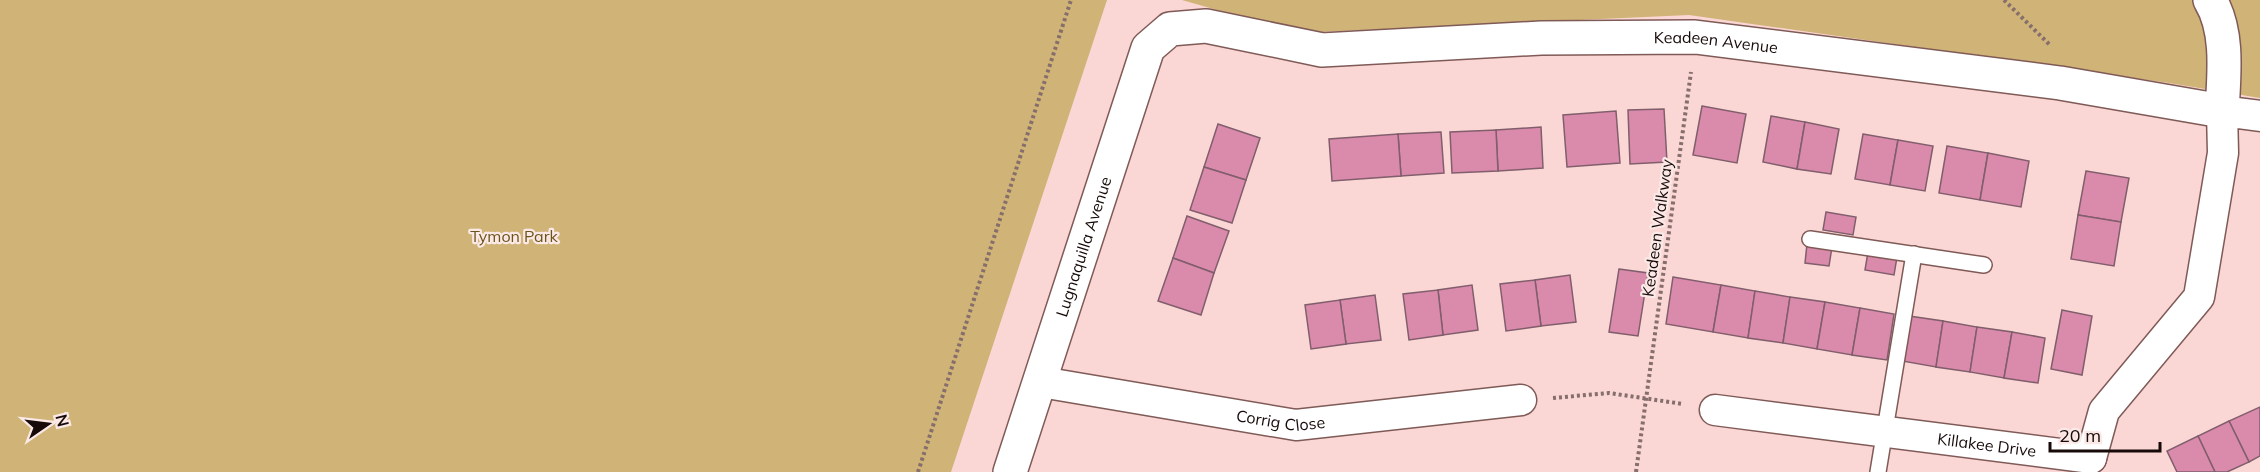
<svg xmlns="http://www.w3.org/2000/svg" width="2260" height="472" font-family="Mulish,sans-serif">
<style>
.green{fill:#d0b376}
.building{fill:#da8aab;stroke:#815e6c;stroke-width:1.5}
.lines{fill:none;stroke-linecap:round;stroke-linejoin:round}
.service-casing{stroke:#7f5a57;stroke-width:18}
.minor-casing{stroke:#7f5a57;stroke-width:33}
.tertiary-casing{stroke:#7f5a57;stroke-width:36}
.path{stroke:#856e6c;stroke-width:4;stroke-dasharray:3 3;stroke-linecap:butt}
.service{stroke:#fff;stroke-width:15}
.minor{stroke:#fff;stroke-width:30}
.tertiary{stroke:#fff;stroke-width:33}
.labels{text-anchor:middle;stroke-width:4.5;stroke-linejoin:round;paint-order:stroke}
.street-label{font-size:16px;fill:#170a09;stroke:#fbe9e7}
.park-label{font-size:16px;fill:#6c5419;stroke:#fbe9e7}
</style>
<rect width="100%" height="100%" fill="#fad7d4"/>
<g class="green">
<path d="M 0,0 L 1107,0 L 951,472 L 0,472 Z"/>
<path d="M 1182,0 L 2260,0 L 2260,98 L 2169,83 L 1689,15 L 1297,33 Z"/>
</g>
<g class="building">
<path d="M 1702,106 L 1746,114 L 1737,163 L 1693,155 Z"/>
<path d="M 1664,109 L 1667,162 L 1630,164 L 1628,110 Z"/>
<path d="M 1616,111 L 1620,163 L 1567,167 L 1563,115 Z"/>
<path d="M 1771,116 L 1805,122 L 1797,169 L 1763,162 Z"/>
<path d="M 1805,122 L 1839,129 L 1831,174 L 1797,169 Z"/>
<path d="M 1218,124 L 1260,138 L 1246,180 L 1204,167 Z"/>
<path d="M 1541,127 L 1543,168 L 1498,171 L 1496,130 Z"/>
<path d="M 1496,130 L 1498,171 L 1452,173 L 1450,132 Z"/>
<path d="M 1441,132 L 1444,173 L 1401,176 L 1398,134 Z"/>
<path d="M 1398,134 L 1401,176 L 1332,181 L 1329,139 Z"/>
<path d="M 1863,134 L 1898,140 L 1890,185 L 1855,179 Z"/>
<path d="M 1898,140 L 1933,146 L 1925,191 L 1890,185 Z"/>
<path d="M 1947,146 L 1988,153 L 1980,200 L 1939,193 Z"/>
<path d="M 1988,153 L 2029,161 L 2021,207 L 1980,200 Z"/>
<path d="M 1204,167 L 1246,180 L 1232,223 L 1190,210 Z"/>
<path d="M 2086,171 L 2129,178 L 2121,222 L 2078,215 Z"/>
<path d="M 1826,212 L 1856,217 L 1853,235 L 1823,230 Z"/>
<path d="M 2078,215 L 2121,222 L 2114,266 L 2071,259 Z"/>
<path d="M 1187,216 L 1229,231 L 1214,273 L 1173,258 Z"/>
<path d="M 1807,244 L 1832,247 L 1829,266 L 1805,263 Z"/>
<path d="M 1868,252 L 1897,257 L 1894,275 L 1865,270 Z"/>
<path d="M 1173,258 L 1214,273 L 1201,315 L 1158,301 Z"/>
<path d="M 1619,269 L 1648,273 L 1638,336 L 1609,332 Z"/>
<path d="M 1570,275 L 1576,322 L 1541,326 L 1535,280 Z"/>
<path d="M 1673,277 L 1721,285 L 1713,332 L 1666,324 Z"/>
<path d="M 1535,280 L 1541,326 L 1506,331 L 1500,284 Z"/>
<path d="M 1472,285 L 1478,330 L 1443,335 L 1438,290 Z"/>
<path d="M 1721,285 L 1755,291 L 1748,338 L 1713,332 Z"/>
<path d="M 1438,290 L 1443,335 L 1409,340 L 1403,294 Z"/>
<path d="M 1755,291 L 1790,297 L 1783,343 L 1748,338 Z"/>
<path d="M 1375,295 L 1381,340 L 1346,344 L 1340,300 Z"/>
<path d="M 1790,297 L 1825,302 L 1817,349 L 1783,343 Z"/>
<path d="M 1340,300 L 1346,344 L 1311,349 L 1305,305 Z"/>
<path d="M 1825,302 L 1860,308 L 1852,355 L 1817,349 Z"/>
<path d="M 1860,308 L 1894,314 L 1887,360 L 1852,355 Z"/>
<path d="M 2062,310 L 2092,316 L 2082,375 L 2051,369 Z"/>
<path d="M 1909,316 L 1943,321 L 1936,367 L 1902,361 Z"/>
<path d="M 1943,321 L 1977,327 L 1970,372 L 1936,367 Z"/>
<path d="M 1977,327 L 2012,332 L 2004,378 L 1970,372 Z"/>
<path d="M 2012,332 L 2045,338 L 2038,383 L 2004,378 Z"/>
<path d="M 2260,407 L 2260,456 L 2249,462 L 2229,421 Z"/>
<path d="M 2229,421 L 2249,462 L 2227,472 L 2215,472 L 2198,436 Z"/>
<path d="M 2198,436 L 2215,472 L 2177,472 L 2167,451 Z"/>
</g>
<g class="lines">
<defs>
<g id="service">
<path d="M 1810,239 L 1984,265"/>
<path d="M 1878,472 L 1914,254"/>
</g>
<g id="minor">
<path id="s1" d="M 1041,382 L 1296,425 L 1521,400"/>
<path id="s2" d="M 1715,410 L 2091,458"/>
<path d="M 2091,458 L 2104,411 L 2199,297 L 2223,153 L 2222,111 L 2260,116"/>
</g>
<g id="tertiary">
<path id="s3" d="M 1010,472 L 1148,48 L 1170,29 L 1206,26 L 1322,50 L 1541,38 L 1695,37 L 2060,83 L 2222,111 C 2224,75 2229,31 2210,0"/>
</g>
</defs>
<use href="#service" class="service-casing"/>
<use href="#minor" class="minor-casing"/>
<use href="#tertiary" class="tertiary-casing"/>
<g class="path">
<path d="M 2004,0 L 2051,46"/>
<path d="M 1553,398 L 1609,393 L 1683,404"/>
<path d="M 918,472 L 1071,0"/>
<path d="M 1636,472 L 1691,72"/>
</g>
<use href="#service" class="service"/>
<use href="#minor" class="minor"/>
<use href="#tertiary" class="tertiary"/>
</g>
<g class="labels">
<g class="street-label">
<text dy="6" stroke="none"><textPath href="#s3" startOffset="1024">Keadeen Avenue</textPath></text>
<text transform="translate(1657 228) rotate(-82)" y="6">Keadeen Walkway</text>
<text dy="6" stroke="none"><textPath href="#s3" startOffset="237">Lugnaquilla Avenue</textPath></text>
<text dy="6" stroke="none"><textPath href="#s1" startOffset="243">Corrig Close</textPath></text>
<text dy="6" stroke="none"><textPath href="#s2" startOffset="274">Killakee Drive</textPath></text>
</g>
<g class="park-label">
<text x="514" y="242">Tymon Park</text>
</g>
</g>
<g transform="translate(48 424) rotate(76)" stroke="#fbe9e7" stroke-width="4.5" paint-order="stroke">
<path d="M0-4.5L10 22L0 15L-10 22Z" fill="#170a09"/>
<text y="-9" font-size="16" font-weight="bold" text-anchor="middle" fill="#170a09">N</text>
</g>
<path d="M2050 442v9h110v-9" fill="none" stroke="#170a09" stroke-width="3"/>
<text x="2059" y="442" font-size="18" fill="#170a09" stroke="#fbe9e7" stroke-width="4.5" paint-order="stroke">20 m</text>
</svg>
